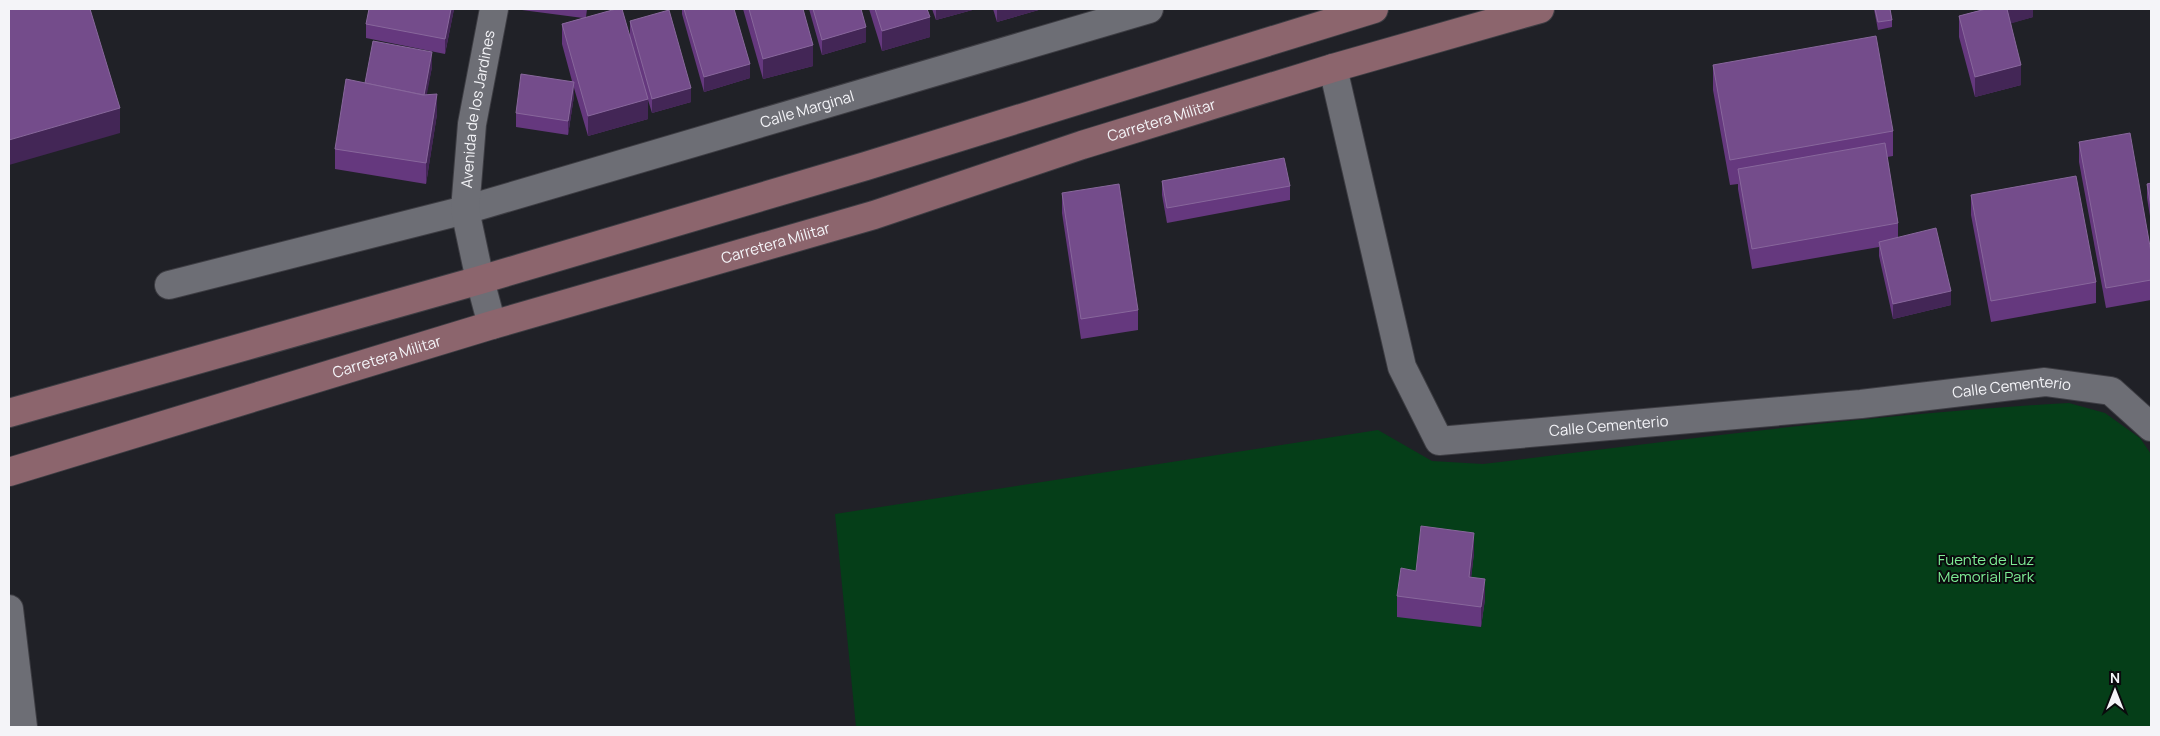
<svg xmlns="http://www.w3.org/2000/svg" width="2160" height="736" font-family="Manrope,sans-serif">
<style>
.green{fill:#053e18}
.lines{fill:none;stroke-linecap:round;stroke-linejoin:round}
.street-casing{stroke:#3d3d43;stroke-width:30}
.secondary-casing{stroke:#3d3d43;stroke-width:30}
.street{stroke:#6d6e75;stroke-width:28}
.secondary{stroke:#8c656d;stroke-width:28}
.wall{fill:#65387e}
.shaded-wall{fill:#432656}
.building{fill:#744c8b;stroke:#88679c}
.labels{text-anchor:middle;stroke-width:4;stroke-linejoin:round;paint-order:stroke}
.street-label{font-size:15px;fill:#f4f4f8;stroke:#0a0b0d}
.park-label{font-size:15px;fill:#7eec95;stroke:#0a0b0d}
</style>
<rect width="100%" height="100%" fill="#202127"/>
<path class="green" d="M 2069,403 L 2105,413 L 2140,438 L 2151,454 L 2151,727 L 856,727 L 835,514 L 1378,430 L 1432,461 L 1483,464 C 1678,440 1873,414 2069,403 Z"/>
<g class="lines">
<defs>
<g id="street">
<path id="s1" d="M 1333,68 L 1402,367 L 1439,441 L 1861,404 L 2045,382 L 2111,391 L 2151,427"/>
<path id="s2" d="M 169,285 L 465,210 L 1149,9"/>
<path id="s3" d="M 492,325 L 480,280 L 465,210 L 472,124 L 494,9"/>
<path d="M 9,609 L 23,727"/>
</g>
<g id="secondary">
<path d="M 9,413 L 480,280 L 866,166 L 1374,9"/>
<path id="s4" d="M 9,472 L 492,325 L 874,215 L 1082,145 L 1333,68 L 1540,9"/>
</g>
</defs>
<use href="#street" class="street-casing"/>
<use href="#secondary" class="secondary-casing"/>
<use href="#street" class="street"/>
<use href="#secondary" class="secondary"/>
</g>
<g class="wall">
<path d="M 369,9 L 454,9 L 445,54 L 366,38 L 366,24 Z"/>
<path d="M 522,9 L 587,9 L 586,17 L 630,35 L 630,21 L 691,102 L 652,113 L 648,100 L 648,119 L 588,136 L 574,88 L 574,96 L 568,135 L 516,127 L 516,113 L 572,81 L 562,44 L 562,24 L 583,18 L 522,10 Z"/>
<path d="M 682,9 L 734,9 L 750,78 L 704,92 L 682,14 Z"/>
<path d="M 743,9 L 803,9 L 813,66 L 763,79 Z"/>
<path d="M 809,9 L 861,9 L 866,42 L 822,55 Z"/>
<path d="M 869,9 L 927,9 L 930,37 L 882,51 Z"/>
<path d="M 932,9 L 976,9 L 936,20 Z"/>
<path d="M 993,9 L 1042,9 L 997,22 Z"/>
<path d="M 1874,9 L 1890,9 L 1892,20 L 1892,27 L 1878,30 Z"/>
<path d="M 1981,9 L 2033,9 L 2033,17 L 2011,23 L 2021,85 L 1975,97 L 1959,37 L 1959,16 L 1981,10 Z"/>
<path d="M 1713,65 L 1893,131 L 1893,156 L 1887,157 L 1898,223 L 1898,237 L 1951,305 L 1893,319 L 1879,256 L 1879,247 L 1752,269 L 1738,189 L 1738,184 L 1730,185 L 1713,90 Z"/>
<path d="M 432,67 L 426,95 L 437,114 L 426,184 L 335,169 L 335,149 L 365,83 Z"/>
<path d="M 2079,142 L 2151,252 L 2151,300 L 2106,308 L 2079,162 Z"/>
<path d="M 1162,181 L 1290,186 L 1290,200 L 1167,223 L 1162,195 Z"/>
<path d="M 2151,183 L 2151,222 L 2147,198 L 2147,184 Z"/>
<path d="M 1062,193 L 1138,310 L 1138,330 L 1081,339 L 1062,213 Z"/>
<path d="M 1971,195 L 2096,282 L 2096,303 L 1991,322 L 1971,215 Z"/>
<path d="M 1474,553 L 1471,577 L 1485,599 L 1481,627 L 1397,617 L 1397,596 L 1416,571 Z"/>
</g>
<g class="shaded-wall">
<path d="M 451,9 L 454,9 L 445,54 L 445,39 Z"/>
<path d="M 936,9 L 976,9 L 936,20 Z"/>
<path d="M 997,9 L 1042,9 L 997,22 Z"/>
<path d="M 2006,9 L 2033,9 L 2033,17 L 2006,25 Z"/>
<path d="M 930,17 L 930,37 L 882,51 L 882,31 Z"/>
<path d="M 866,27 L 866,42 L 822,55 L 822,40 Z"/>
<path d="M 813,45 L 813,66 L 763,79 L 763,59 Z"/>
<path d="M 432,52 L 432,67 L 423,115 L 423,101 Z"/>
<path d="M 750,64 L 750,78 L 704,92 L 704,77 Z"/>
<path d="M 2021,65 L 2021,85 L 1975,97 L 1975,77 Z"/>
<path d="M 574,82 L 574,96 L 568,135 L 568,121 Z"/>
<path d="M 691,88 L 691,102 L 652,113 L 652,99 Z"/>
<path d="M 437,94 L 437,114 L 426,184 L 426,163 Z"/>
<path d="M 648,99 L 648,119 L 588,136 L 588,116 Z"/>
<path d="M 120,108 L 120,133 L 9,165 L 9,140 Z"/>
<path d="M 1951,291 L 1951,305 L 1893,319 L 1893,304 Z"/>
<path d="M 1474,533 L 1474,553 L 1469,597 L 1469,577 Z"/>
<path d="M 1485,579 L 1485,599 L 1481,627 L 1481,607 Z"/>
</g>
<g class="building">
<path d="M 9,9 L 90,9 L 120,108 L 9,140 Z"/>
<path d="M 369,9 L 451,9 L 445,39 L 366,24 Z"/>
<path d="M 616,9 L 622,9 L 648,99 L 588,116 L 562,24 Z"/>
<path d="M 684,9 L 734,9 L 750,64 L 704,77 Z"/>
<path d="M 749,9 L 803,9 L 813,45 L 763,59 Z"/>
<path d="M 813,9 L 861,9 L 866,27 L 822,40 Z"/>
<path d="M 875,9 L 927,9 L 930,17 L 882,31 Z"/>
<path d="M 1875,9 L 1890,9 L 1892,20 L 1878,22 Z"/>
<path d="M 1986,9 L 2007,9 L 2021,65 L 1975,77 L 1959,16 Z"/>
<path d="M 669,10 L 691,88 L 652,99 L 630,21 Z"/>
<path d="M 1876,36 L 1893,131 L 1730,160 L 1713,65 Z"/>
<path d="M 373,41 L 432,52 L 424,95 L 365,83 Z"/>
<path d="M 521,74 L 574,82 L 568,121 L 516,113 Z"/>
<path d="M 346,79 L 423,95 L 437,94 L 426,163 L 335,149 Z"/>
<path d="M 2130,133 L 2151,252 L 2151,280 L 2106,288 L 2079,142 Z"/>
<path d="M 1885,143 L 1898,223 L 1752,249 L 1738,169 Z"/>
<path d="M 1284,158 L 1290,186 L 1167,208 L 1162,181 Z"/>
<path d="M 2076,176 L 2096,282 L 1991,301 L 1971,195 Z"/>
<path d="M 2151,183 L 2151,208 L 2147,184 Z"/>
<path d="M 1119,184 L 1138,310 L 1081,319 L 1062,193 Z"/>
<path d="M 1936,228 L 1951,291 L 1893,304 L 1879,242 Z"/>
<path d="M 1421,526 L 1474,533 L 1469,577 L 1485,579 L 1481,607 L 1397,596 L 1401,568 L 1416,571 Z"/>
</g>
<g class="labels">
<g class="street-label">
<text dy="5" stroke="none"><textPath href="#s3" startOffset="220">Avenida de los Jardines</textPath></text>
<text dy="5" stroke="none"><textPath href="#s2" startOffset="662">Calle Marginal</textPath></text>
<text dy="5" stroke="none"><textPath href="#s4" startOffset="1205">Carretera Militar</textPath></text>
<text dy="5" stroke="none"><textPath href="#s4" startOffset="800">Carretera Militar</textPath></text>
<text dy="5" stroke="none"><textPath href="#s4" startOffset="395">Carretera Militar</textPath></text>
<text dy="5" stroke="none"><textPath href="#s1" startOffset="965">Calle Cementerio</textPath></text>
<text dy="5" stroke="none"><textPath href="#s1" startOffset="560">Calle Cementerio</textPath></text>
</g>
<g class="park-label">
<text x="1986" y="565">Fuente de Luz<tspan x="1986" dy="17">Memorial Park</tspan></text>
</g>
</g>
<rect width="2160" height="736" fill="none" stroke="#f4f4f8" stroke-width="20"/>
<g transform="translate(2115 691)" stroke="#0a0b0d" stroke-width="4" paint-order="stroke">
<path d="M0-4L9 19L0 12L-9 19Z" fill="#f4f4f8"/>
<text y="-8" font-size="14" font-weight="bold" text-anchor="middle" fill="#f4f4f8">N</text>
</g>
</svg>
